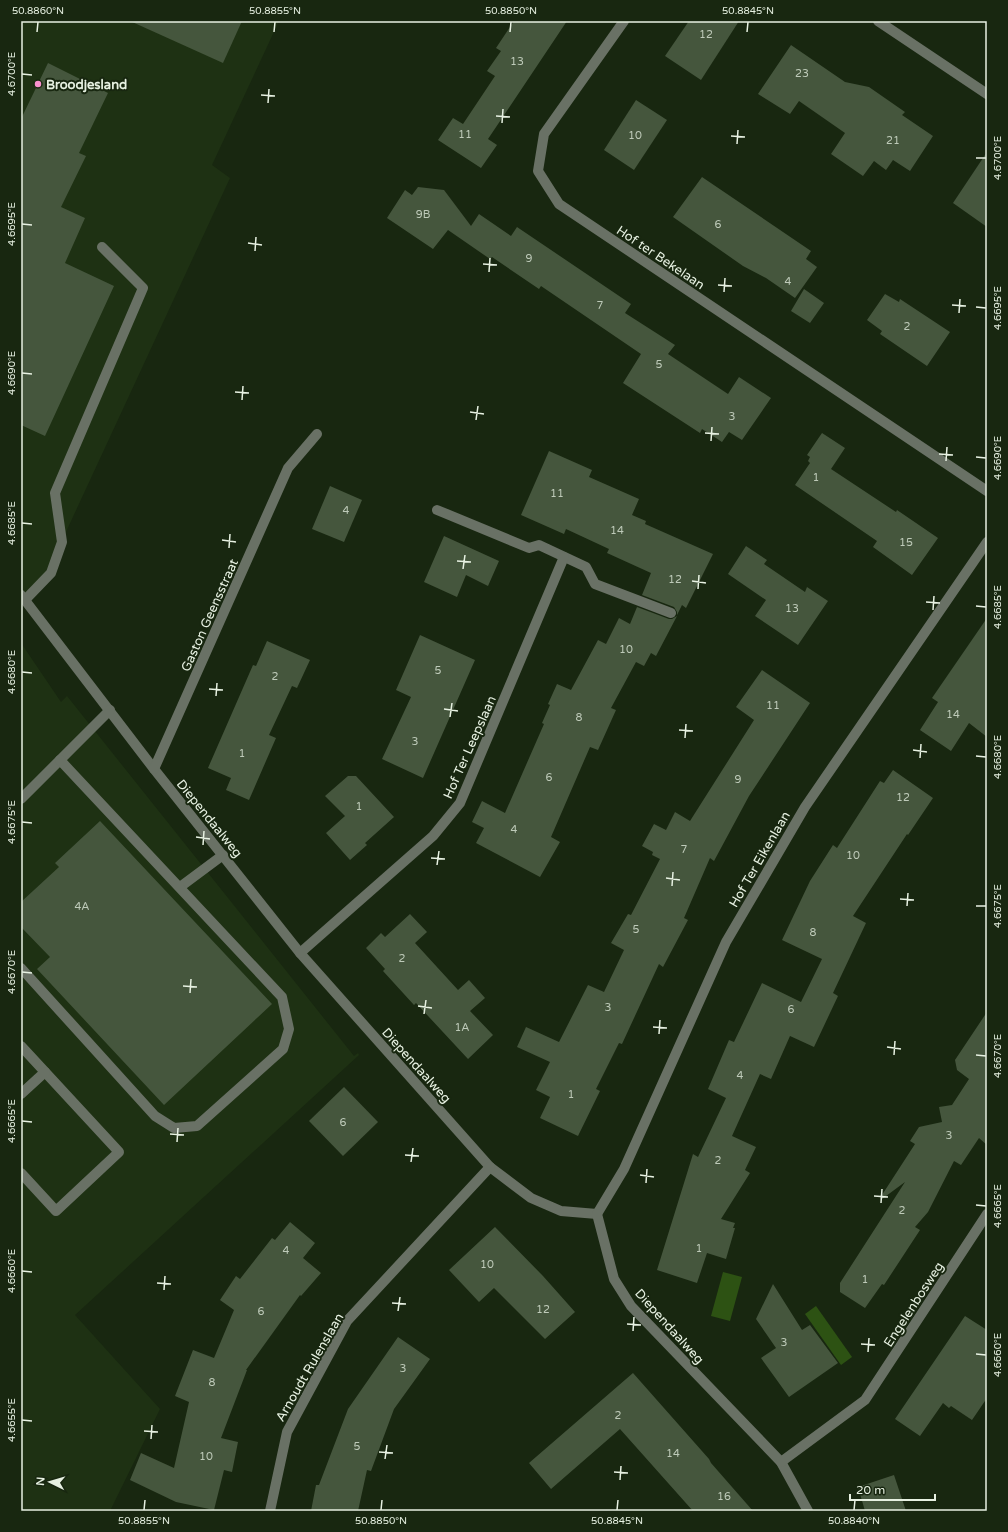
<svg xmlns="http://www.w3.org/2000/svg" width="1008" height="1532" font-family="'Varela Round',sans-serif">
<style>
.built{fill:#1e3113}
.water{fill:#2d5213}
.building{fill:#45563d}
.lines{fill:none;stroke-linecap:round;stroke-linejoin:round}
.minor{stroke:#697165;stroke-width:10}
.ticks{fill:none;stroke:#e7f1e2;stroke-width:1.5}
.poi-dot{fill:#f890cc;stroke:#182710;stroke-width:1.5}
.labels{text-anchor:middle;stroke-width:4;stroke-linejoin:round;paint-order:stroke}
.number-label{font-size:11px;fill:#becab9}
.poi-label{font-size:13px;font-weight:bold;fill:#e7f1e2;stroke:#182710;text-anchor:start}
.street-label{font-size:13px;fill:#e7f1e2;stroke:#182710}
.neatline{fill:none;stroke:#e7f1e2;stroke-width:1.5}
.ticks-label{font-size:10px;text-anchor:middle;fill:#e7f1e2}
</style>
<rect width="100%" height="100%" fill="#182710"/>
<g class="built">
<path d="M 21,21 L 279,21 L 212,165 L 230,178 L 40,588 L 21,597 Z"/>
<path d="M 21,643 L 61,702 L 67,696 L 354,1056 L 358,1053 L 359,1055 L 75,1315 L 160,1409 L 110,1511 L 21,1511 Z"/>
</g>
<g class="water">
<path d="M 723,1272 L 742,1277 L 730,1321 L 711,1316 Z"/>
<path d="M 816,1306 L 852,1357 L 841,1365 L 805,1314 Z"/>
</g>
<g class="building">
<path d="M 130,21 L 242,21 L 223,63 Z"/>
<path d="M 514,21 L 567,21 L 488,139 L 497,145 L 481,168 L 438,140 L 453,118 L 463,124 L 495,76 L 487,71 L 501,51 L 496,48 Z"/>
<path d="M 689,21 L 739,21 L 701,80 L 665,56 Z"/>
<path d="M 791,45 L 845,82 L 869,87 L 905,112 L 902,115 L 933,136 L 910,171 L 893,160 L 886,170 L 874,161 L 863,176 L 831,154 L 845,133 L 799,101 L 790,114 L 758,94 Z"/>
<path d="M 48,63 L 108,93 L 79,153 L 86,156 L 61,207 L 85,218 L 65,263 L 114,286 L 45,436 L 21,425 L 21,119 Z"/>
<path d="M 636,100 L 667,120 L 634,170 L 604,150 Z"/>
<path d="M 987,152 L 987,227 L 953,203 Z"/>
<path d="M 702,177 L 811,251 L 806,259 L 817,267 L 795,298 L 766,278 L 743,266 L 673,217 Z"/>
<path d="M 418,187 L 444,190 L 471,226 L 479,214 L 511,236 L 517,227 L 631,304 L 625,313 L 675,345 L 668,354 L 728,394 L 739,377 L 771,398 L 742,440 L 729,432 L 722,442 L 702,429 L 700,433 L 623,383 L 641,354 L 541,286 L 539,289 L 492,257 L 490,259 L 448,230 L 433,249 L 387,218 L 405,190 L 412,195 Z"/>
<path d="M 804,289 L 824,303 L 810,323 L 791,311 Z"/>
<path d="M 885,294 L 899,302 L 900,299 L 950,332 L 927,366 L 880,334 L 882,331 L 867,320 Z"/>
<path d="M 822,433 L 845,448 L 831,469 L 896,512 L 897,510 L 938,538 L 912,575 L 873,547 L 877,541 L 795,485 L 810,463 L 808,461 L 810,457 L 807,455 Z"/>
<path d="M 549,451 L 592,470 L 589,477 L 639,499 L 632,515 L 646,521 L 645,524 L 713,554 L 686,608 L 682,605 L 677,615 L 677,612 L 674,607 L 642,595 L 651,573 L 607,553 L 609,549 L 566,529 L 564,534 L 521,515 Z"/>
<path d="M 330,486 L 362,500 L 344,542 L 312,529 Z"/>
<path d="M 444,536 L 499,561 L 488,586 L 466,575 L 457,597 L 424,582 Z"/>
<path d="M 746,546 L 767,560 L 764,564 L 805,592 L 807,587 L 828,601 L 798,645 L 755,616 L 766,600 L 728,574 Z"/>
<path d="M 637,607 L 669,619 L 672,619 L 677,616 L 656,656 L 651,653 L 644,666 L 636,662 L 611,708 L 616,710 L 598,750 L 590,747 L 551,837 L 560,842 L 540,877 L 476,843 L 484,828 L 472,822 L 482,801 L 505,813 L 544,724 L 542,723 L 550,705 L 548,704 L 557,684 L 571,690 L 598,640 L 606,644 L 619,618 L 630,624 Z"/>
<path d="M 987,618 L 987,737 L 969,723 L 951,751 L 920,730 L 938,702 L 932,698 Z"/>
<path d="M 420,635 L 475,660 L 423,778 L 382,759 L 411,697 L 396,690 Z"/>
<path d="M 267,641 L 310,660 L 297,688 L 292,686 L 269,735 L 276,738 L 249,800 L 226,790 L 231,778 L 208,768 L 253,665 L 256,666 Z"/>
<path d="M 762,670 L 810,703 L 749,796 L 714,861 L 710,858 L 684,918 L 688,920 L 663,967 L 659,964 L 622,1044 L 619,1043 L 596,1089 L 600,1091 L 578,1136 L 540,1118 L 550,1097 L 536,1090 L 550,1062 L 517,1047 L 526,1027 L 559,1042 L 588,985 L 604,992 L 624,950 L 611,943 L 628,914 L 631,915 L 660,859 L 652,855 L 653,852 L 642,846 L 654,824 L 666,830 L 675,812 L 690,821 L 754,720 L 736,707 Z"/>
<path d="M 893,770 L 933,798 L 908,835 L 907,834 L 853,916 L 866,923 L 833,993 L 838,996 L 814,1047 L 790,1036 L 771,1079 L 760,1074 L 732,1136 L 756,1147 L 745,1170 L 750,1173 L 721,1219 L 735,1223 L 733,1228 L 735,1228 L 726,1259 L 707,1253 L 697,1283 L 657,1270 L 693,1154 L 698,1157 L 726,1098 L 708,1089 L 729,1040 L 734,1042 L 762,983 L 801,1002 L 822,959 L 782,940 L 810,881 L 833,845 L 837,848 L 880,781 L 884,783 Z"/>
<path d="M 348,776 L 356,776 L 394,817 L 365,843 L 367,845 L 350,860 L 326,833 L 345,816 L 325,796 Z"/>
<path d="M 100,821 L 272,1004 L 164,1105 L 37,969 L 50,957 L 21,927 L 21,902 L 59,867 L 55,863 Z"/>
<path d="M 410,914 L 427,932 L 415,943 L 458,990 L 469,980 L 485,998 L 470,1011 L 493,1035 L 468,1059 L 416,1003 L 414,1005 L 383,971 L 385,969 L 366,948 L 381,933 L 385,937 Z"/>
<path d="M 987,1012 L 987,1145 L 979,1138 L 961,1165 L 954,1161 L 928,1212 L 915,1227 L 920,1230 L 884,1285 L 882,1284 L 865,1308 L 840,1292 L 840,1283 L 905,1182 L 882,1199 L 880,1198 L 915,1144 L 910,1141 L 919,1127 L 942,1122 L 939,1107 L 952,1105 L 969,1079 L 957,1070 L 955,1060 Z"/>
<path d="M 344,1087 L 378,1122 L 343,1156 L 309,1121 Z"/>
<path d="M 290,1222 L 315,1243 L 303,1258 L 321,1273 L 301,1296 L 300,1295 L 246,1370 L 247,1370 L 221,1438 L 238,1442 L 232,1472 L 224,1470 L 214,1510 L 176,1502 L 130,1480 L 141,1453 L 174,1468 L 189,1402 L 175,1396 L 193,1350 L 214,1358 L 234,1310 L 220,1300 L 236,1276 L 240,1279 L 272,1238 L 275,1240 Z"/>
<path d="M 495,1227 L 543,1276 L 575,1312 L 545,1339 L 494,1288 L 479,1302 L 449,1270 Z"/>
<path d="M 773,1284 L 802,1330 L 810,1325 L 838,1363 L 789,1397 L 761,1358 L 776,1348 L 756,1319 Z"/>
<path d="M 965,1316 L 987,1330 L 987,1398 L 972,1420 L 951,1406 L 949,1408 L 943,1403 L 920,1436 L 895,1419 Z"/>
<path d="M 398,1337 L 430,1359 L 394,1409 L 371,1471 L 367,1470 L 358,1511 L 311,1511 L 316,1485 L 319,1485 L 348,1409 Z"/>
<path d="M 633,1373 L 709,1459 L 711,1463 L 753,1511 L 693,1511 L 620,1429 L 551,1489 L 529,1463 Z"/>
<path d="M 894,1475 L 906,1511 L 865,1511 L 858,1487 Z"/>
</g>
<g class="lines">
<g class="minor">
<path d="M 624,21 L 544,134 L 538,171 L 559,204 L 987,491"/>
<path d="M 878,21 L 987,94"/>
<path d="M 437,510 L 529,548 L 539,545 L 586,567 L 595,584 L 671,613"/>
<path d="M 21,595 L 154,769 L 300,953 L 490,1167 L 531,1198 L 561,1211 L 597,1214"/>
<path d="M 25,600 L 51,573 L 62,542 L 55,493 L 143,288 L 102,247"/>
<path d="M 154,769 L 288,468 L 317,434"/>
<path d="M 21,799 L 110,710"/>
<path d="M 180,887 L 223,855"/>
<path d="M 300,953 L 433,836 L 460,803 L 564,557"/>
<path d="M 21,968 L 155,1116 L 174,1128 L 197,1126 L 283,1049 L 289,1029 L 282,997 L 60,760"/>
<path d="M 21,1046 L 119,1152 L 56,1211 L 21,1173"/>
<path d="M 21,1094 L 45,1072"/>
<path d="M 597,1214 L 624,1169 L 726,942 L 805,807 L 987,542"/>
<path d="M 597,1214 L 614,1279 L 631,1306 L 781,1462 L 808,1511"/>
<path d="M 781,1462 L 865,1400 L 987,1214"/>
<path d="M 270,1511 L 287,1432 L 347,1321 L 490,1167"/>
</g>
</g>
<path class="ticks" d="M 37,32 L 38,22M 274,32 L 275,22M 510,32 L 511,22M 747,32 L 748,22M 22,74 L 32,75M 261,95 L 275,96M 268,103 L 269,89M 496,116 L 510,117M 502,123 L 503,109M 731,136 L 745,137M 737,144 L 738,130M 976,158 L 986,158M 22,224 L 32,225M 248,243 L 262,245M 255,251 L 256,237M 483,264 L 497,265M 489,272 L 490,258M 718,285 L 732,286M 724,292 L 725,278M 952,305 L 966,306M 976,307 L 986,308M 959,313 L 960,299M 22,373 L 32,374M 235,392 L 249,393M 242,400 L 243,386M 470,412 L 484,414M 476,420 L 478,406M 705,433 L 719,434M 711,441 L 712,427M 939,454 L 953,455M 976,457 L 986,458M 946,461 L 947,447M 22,523 L 32,524M 222,540 L 236,542M 229,548 L 230,534M 457,561 L 471,562M 463,569 L 465,555M 692,581 L 706,583M 698,589 L 699,575M 926,602 L 940,603M 976,606 L 986,607M 933,610 L 934,596M 22,672 L 32,673M 209,689 L 223,690M 216,696 L 217,683M 444,709 L 458,711M 450,717 L 452,703M 679,730 L 693,731M 685,738 L 686,724M 913,750 L 927,752M 976,756 L 986,757M 920,758 L 921,744M 22,822 L 32,823M 196,837 L 210,839M 203,845 L 204,831M 431,858 L 445,859M 437,865 L 439,851M 666,878 L 680,880M 672,886 L 673,872M 900,899 L 914,900M 907,906 L 908,893M 976,906 L 986,906M 22,972 L 32,973M 183,986 L 197,987M 190,993 L 191,979M 418,1006 L 432,1008M 424,1014 L 426,1000M 653,1027 L 667,1028M 659,1034 L 660,1020M 887,1047 L 901,1049M 894,1055 L 895,1041M 976,1055 L 986,1056M 22,1121 L 32,1122M 170,1134 L 184,1135M 177,1142 L 178,1128M 405,1155 L 419,1156M 411,1162 L 413,1148M 640,1175 L 654,1177M 646,1183 L 647,1169M 874,1196 L 888,1197M 881,1203 L 882,1189M 976,1205 L 986,1206M 22,1271 L 32,1272M 157,1283 L 171,1284M 164,1290 L 165,1276M 392,1303 L 406,1304M 398,1311 L 400,1297M 627,1324 L 641,1325M 633,1331 L 634,1317M 861,1344 L 875,1345M 868,1352 L 869,1338M 976,1354 L 986,1355M 22,1420 L 32,1421M 144,1431 L 158,1432M 151,1439 L 152,1425M 379,1452 L 393,1453M 385,1459 L 387,1445M 614,1472 L 628,1473M 620,1480 L 621,1466M 144,1510 L 145,1500M 381,1510 L 382,1500M 617,1510 L 618,1500M 854,1510 L 855,1500"/>
<circle class="poi-dot" cx="38" cy="84" r="4"/>
<g class="labels">
<g class="number-label">
<text x="706" y="38">12</text>
<text x="517" y="65">13</text>
<text x="802" y="77">23</text>
<text x="465" y="138">11</text>
<text x="635" y="139">10</text>
<text x="893" y="144">21</text>
<text x="423" y="218">9B</text>
<text x="718" y="228">6</text>
<text x="529" y="262">9</text>
<text x="788" y="285">4</text>
<text x="600" y="309">7</text>
<text x="907" y="330">2</text>
<text x="659" y="368">5</text>
<text x="732" y="420">3</text>
<text x="816" y="481">1</text>
<text x="557" y="497">11</text>
<text x="346" y="514">4</text>
<text x="617" y="534">14</text>
<text x="906" y="546">15</text>
<text x="675" y="583">12</text>
<text x="792" y="612">13</text>
<text x="626" y="653">10</text>
<text x="438" y="674">5</text>
<text x="275" y="680">2</text>
<text x="773" y="709">11</text>
<text x="953" y="718">14</text>
<text x="579" y="721">8</text>
<text x="415" y="745">3</text>
<text x="242" y="757">1</text>
<text x="549" y="781">6</text>
<text x="738" y="783">9</text>
<text x="903" y="801">12</text>
<text x="359" y="810">1</text>
<text x="514" y="833">4</text>
<text x="684" y="853">7</text>
<text x="853" y="859">10</text>
<text x="82" y="910">4A</text>
<text x="636" y="933">5</text>
<text x="813" y="936">8</text>
<text x="402" y="962">2</text>
<text x="608" y="1011">3</text>
<text x="791" y="1013">6</text>
<text x="462" y="1031">1A</text>
<text x="740" y="1079">4</text>
<text x="571" y="1098">1</text>
<text x="343" y="1126">6</text>
<text x="949" y="1139">3</text>
<text x="718" y="1164">2</text>
<text x="902" y="1214">2</text>
<text x="699" y="1252">1</text>
<text x="286" y="1254">4</text>
<text x="487" y="1268">10</text>
<text x="865" y="1283">1</text>
<text x="543" y="1313">12</text>
<text x="261" y="1315">6</text>
<text x="784" y="1346">3</text>
<text x="403" y="1372">3</text>
<text x="212" y="1386">8</text>
<text x="618" y="1419">2</text>
<text x="357" y="1450">5</text>
<text x="673" y="1457">14</text>
<text x="206" y="1460">10</text>
<text x="724" y="1500">16</text>
</g>
<g class="poi-label">
<text x="46" y="89">Broodjesland</text>
</g>
<g class="street-label">
<text transform="translate(661 257) rotate(34)" y="5">Hof ter Bekelaan</text>
<text transform="translate(209 615) rotate(-66)" y="5">Gaston Geensstraat</text>
<text transform="translate(469 747) rotate(-66)" y="5">Hof Ter Leepslaan</text>
<text transform="translate(210 818) rotate(51)" y="5">Diependaalweg</text>
<text transform="translate(759 859) rotate(-60)" y="5">Hof Ter Eikenlaan</text>
<text transform="translate(417 1065) rotate(48)" y="5">Diependaalweg</text>
<text transform="translate(913 1304) rotate(-57)" y="5">Engelenbosweg</text>
<text transform="translate(670 1326) rotate(48)" y="5">Diependaalweg</text>
<text transform="translate(309 1367) rotate(-60)" y="5">Arnoudt Rulenslaan</text>
</g>
</g>
<rect width="1008" height="1532" fill="none" stroke="#182710" stroke-width="44"/>
<g transform="translate(50 1482) rotate(275)" stroke="#182710" stroke-width="3" paint-order="stroke">
<path d="M0-3L7 15L0 10L-7 15Z" fill="#e7f1e2"/>
<text y="-6" font-size="11" font-weight="bold" text-anchor="middle" fill="#e7f1e2">N</text>
</g>
<path d="M850 1494v6h85v-6" fill="none" stroke="#e7f1e2" stroke-width="2"/>
<text x="856" y="1494" font-size="12" fill="#e7f1e2" stroke="#182710" stroke-width="3" paint-order="stroke">20 m</text>
<rect x="22" y="22" width="964" height="1488" class="neatline"/>
<g class="ticks-label">
<text x="38" y="14">50.8860°N</text>
<text x="275" y="14">50.8855°N</text>
<text x="511" y="14">50.8850°N</text>
<text x="748" y="14">50.8845°N</text>
<text transform="translate(11 74) rotate(-90)" y="4">4.6700°E</text>
<text transform="translate(997 158) rotate(-90)" y="4">4.6700°E</text>
<text transform="translate(11 224) rotate(-90)" y="4">4.6695°E</text>
<text transform="translate(997 308) rotate(-90)" y="4">4.6695°E</text>
<text transform="translate(11 373) rotate(-90)" y="4">4.6690°E</text>
<text transform="translate(997 458) rotate(-90)" y="4">4.6690°E</text>
<text transform="translate(11 523) rotate(-90)" y="4">4.6685°E</text>
<text transform="translate(997 607) rotate(-90)" y="4">4.6685°E</text>
<text transform="translate(11 672) rotate(-90)" y="4">4.6680°E</text>
<text transform="translate(997 757) rotate(-90)" y="4">4.6680°E</text>
<text transform="translate(11 822) rotate(-90)" y="4">4.6675°E</text>
<text transform="translate(997 906) rotate(-90)" y="4">4.6675°E</text>
<text transform="translate(11 972) rotate(-90)" y="4">4.6670°E</text>
<text transform="translate(997 1056) rotate(-90)" y="4">4.6670°E</text>
<text transform="translate(11 1121) rotate(-90)" y="4">4.6665°E</text>
<text transform="translate(997 1206) rotate(-90)" y="4">4.6665°E</text>
<text transform="translate(11 1271) rotate(-90)" y="4">4.6660°E</text>
<text transform="translate(997 1355) rotate(-90)" y="4">4.6660°E</text>
<text transform="translate(11 1420) rotate(-90)" y="4">4.6655°E</text>
<text x="144" y="1524">50.8855°N</text>
<text x="381" y="1524">50.8850°N</text>
<text x="617" y="1524">50.8845°N</text>
<text x="854" y="1524">50.8840°N</text>
</g>
</svg>
